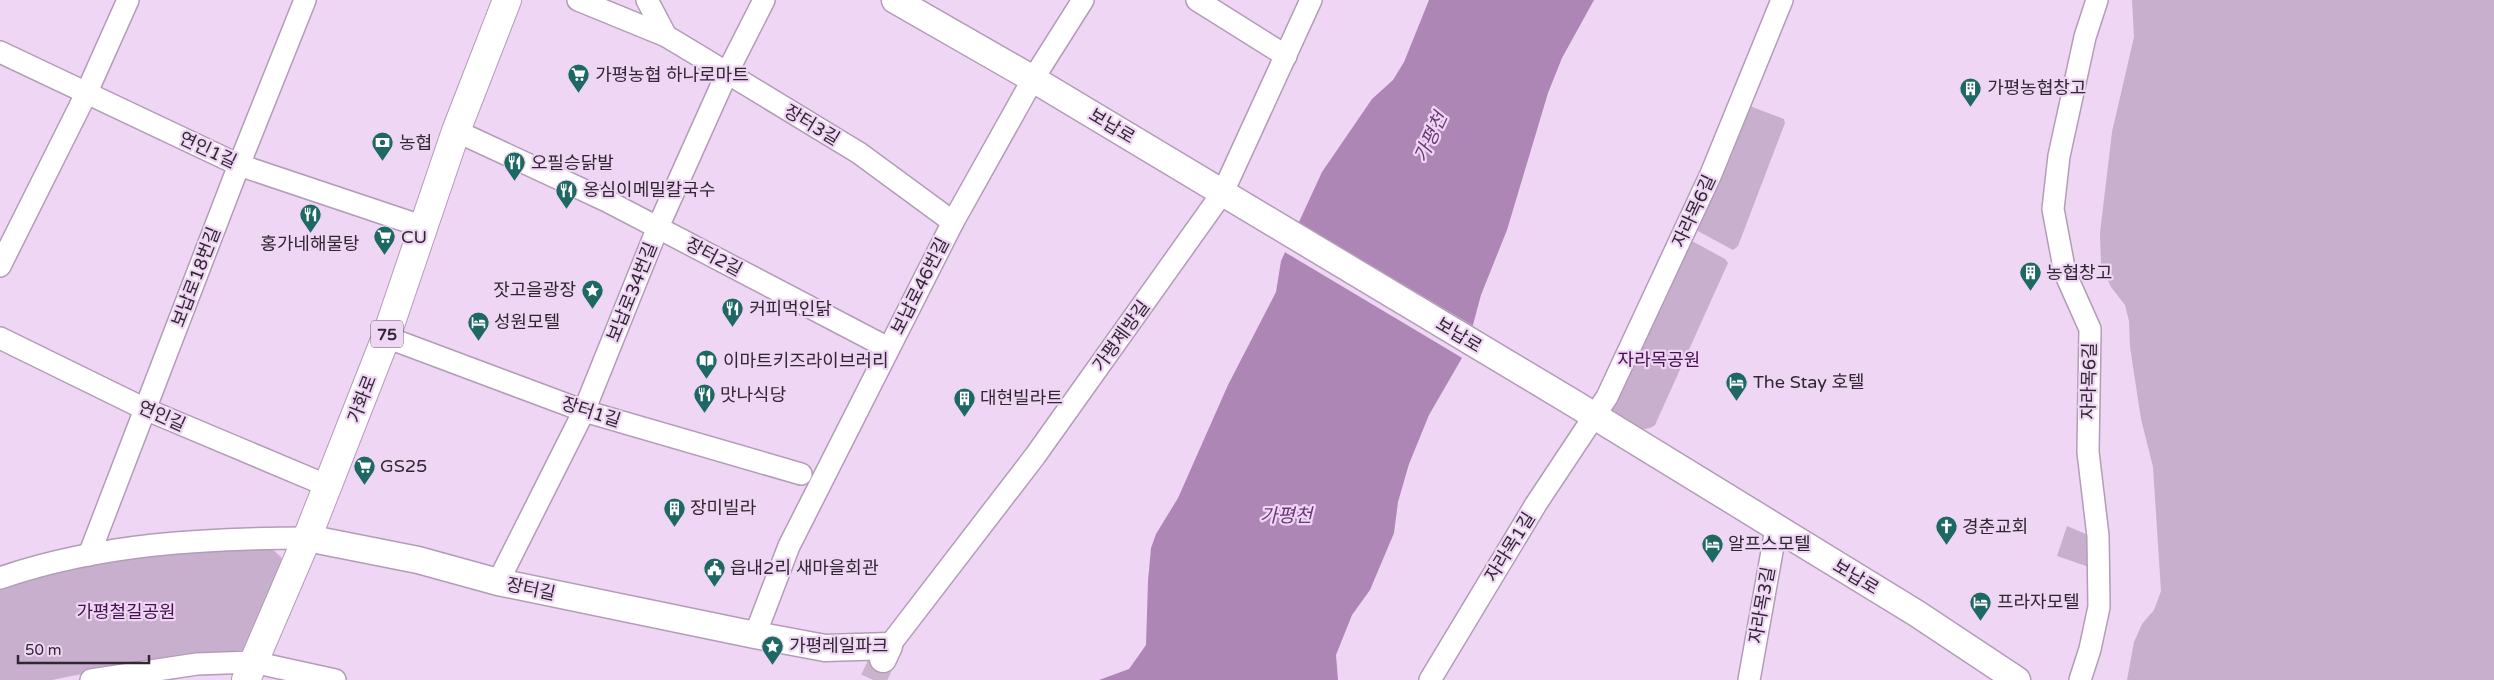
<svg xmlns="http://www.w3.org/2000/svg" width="2494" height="680" font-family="'Varela Round','Noto Sans KR',sans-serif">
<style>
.green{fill:#c9afce}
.water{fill:#ae86b6}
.pier{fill:#efd6f4}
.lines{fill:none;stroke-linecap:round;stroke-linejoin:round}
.tertiary-tunnel{stroke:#c9b3cd;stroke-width:26;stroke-dasharray:26 13;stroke-linecap:butt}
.minor-casing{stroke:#b39cb8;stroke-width:24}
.tertiary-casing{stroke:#b39cb8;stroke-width:29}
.primary-casing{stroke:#b39cb8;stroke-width:30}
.minor{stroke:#fff;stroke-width:21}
.tertiary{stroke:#fff;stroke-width:26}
.primary{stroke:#fff;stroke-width:28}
.labels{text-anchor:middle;stroke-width:4.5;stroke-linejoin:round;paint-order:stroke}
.shield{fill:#efd6f4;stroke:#6a5c6c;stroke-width:1}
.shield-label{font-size:16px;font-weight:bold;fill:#312732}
.poi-label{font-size:18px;fill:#312732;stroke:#efd6f4;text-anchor:start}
.street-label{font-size:18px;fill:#312732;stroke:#efd6f4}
.park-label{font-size:18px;fill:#44114d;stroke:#efd6f4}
.water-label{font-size:19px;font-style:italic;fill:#6b3875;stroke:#efd6f4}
</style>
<rect width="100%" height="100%" fill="#efd6f4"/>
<g class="green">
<path d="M 2132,0 L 2494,0 L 2494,680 L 2127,680 L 2134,642 L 2142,624 L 2154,610 L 2161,591 L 2153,467 L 2141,419 L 2130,347 L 2129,321 L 2125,305 L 2111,287 L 2101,265 L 2100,233 L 2112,132 L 2134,37 Z"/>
<path d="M 1747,105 L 1784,119 L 1785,123 L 1738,246 L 1733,250 L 1696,230 Z"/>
<path d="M 1692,241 L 1725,259 L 1728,263 L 1655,425 C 1641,436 1624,421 1612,414 L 1611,410 L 1687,242 Z"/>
<path d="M 2067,526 L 2088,535 L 2089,567 L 2057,556 Z"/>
<path d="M 271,548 L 281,557 L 283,562 L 243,650 L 111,668 L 52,680 L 0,680 L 0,590 C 39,577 78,564 118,559 C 169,552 220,551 271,548 Z"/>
</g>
<path class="water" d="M 1429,0 L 1594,0 L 1562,58 L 1548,93 L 1507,230 L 1481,295 L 1466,351 L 1429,415 L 1409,464 L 1398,502 L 1394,533 L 1370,590 L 1352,615 L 1336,655 L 1338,680 L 1099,680 L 1129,669 L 1146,645 L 1148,581 L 1151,548 L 1156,534 L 1178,498 L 1228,385 L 1276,292 L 1281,261 L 1322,172 L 1372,99 L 1393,80 L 1404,62 Z"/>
<path class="pier" d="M 1296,221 L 1475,327 L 1468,352 L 1464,359 L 1283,251 Z"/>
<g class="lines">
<path class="tertiary-tunnel" d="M 873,680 L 883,659"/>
<defs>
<g id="minor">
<path d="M 578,0 L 666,36 L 696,54 L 859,153 L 953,222"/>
<path d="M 647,0 L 666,36"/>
<path d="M 1197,0 L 1286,56"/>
<path d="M 0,52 L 239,165 L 424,227"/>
<path d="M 456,131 L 607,201 L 888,348"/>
<path d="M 0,266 L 86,94 L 128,0"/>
<path d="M 386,337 L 584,411 L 801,474"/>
<path d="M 0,338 L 145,409 L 328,486"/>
<path d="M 89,555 L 239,165 L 305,0"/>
<path d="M 0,578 C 99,544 204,538 307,538"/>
<path d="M 498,582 L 584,411 L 658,227 L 727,73 L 764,0"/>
<path d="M 755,635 L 789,546 L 953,222 L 1033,79 L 1083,0"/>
<path d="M 889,646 L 1035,456 L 1223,192 L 1311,0"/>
<path d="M 91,680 L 197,664 L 253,662 L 335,680"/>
<path d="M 1430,680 L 1536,504 L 1607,397 L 1711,174 L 1782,0"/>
<path d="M 1749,680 L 1776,529"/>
<path d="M 2080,680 L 2090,649 L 2099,607 L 2098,536 L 2088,452 L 2090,329 L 2065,273 L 2053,209 L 2059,156 L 2085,37 L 2097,0"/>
</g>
<g id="tertiary">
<path d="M 895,0 L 1033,79 L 1575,404 L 1916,613 L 2017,680"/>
<path d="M 307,538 L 418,560 L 498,582 L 755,635 L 825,648 L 889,646 L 883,659"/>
</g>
<path id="primary" d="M 246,680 L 307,538 L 386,337 L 456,131 L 507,0"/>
</defs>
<use href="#minor" class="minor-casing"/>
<use href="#tertiary" class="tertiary-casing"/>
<use href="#primary" class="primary-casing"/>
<use href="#minor" class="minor"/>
<use href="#tertiary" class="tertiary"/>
<use href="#primary" class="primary"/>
</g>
<defs>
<symbol id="supermarket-pin" viewBox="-11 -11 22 30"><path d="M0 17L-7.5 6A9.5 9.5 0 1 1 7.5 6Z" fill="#1d6862" stroke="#efd6f4"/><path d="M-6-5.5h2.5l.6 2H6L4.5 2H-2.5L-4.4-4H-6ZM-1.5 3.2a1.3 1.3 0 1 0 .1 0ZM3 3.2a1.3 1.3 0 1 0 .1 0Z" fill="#fff"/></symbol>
<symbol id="building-pin" viewBox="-11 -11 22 30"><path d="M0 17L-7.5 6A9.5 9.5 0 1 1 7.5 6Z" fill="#1d6862" stroke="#efd6f4"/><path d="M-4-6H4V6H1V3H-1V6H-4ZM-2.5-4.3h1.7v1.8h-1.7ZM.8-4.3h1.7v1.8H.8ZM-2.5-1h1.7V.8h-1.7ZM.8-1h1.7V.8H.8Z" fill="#fff"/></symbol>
<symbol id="bank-pin" viewBox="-11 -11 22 30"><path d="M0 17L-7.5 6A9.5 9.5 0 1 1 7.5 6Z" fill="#1d6862" stroke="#efd6f4"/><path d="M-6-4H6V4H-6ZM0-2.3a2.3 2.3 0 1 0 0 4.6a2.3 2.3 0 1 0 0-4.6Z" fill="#fff"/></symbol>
<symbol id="restaurant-pin" viewBox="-11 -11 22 30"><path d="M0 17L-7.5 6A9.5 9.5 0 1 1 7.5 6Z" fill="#1d6862" stroke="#efd6f4"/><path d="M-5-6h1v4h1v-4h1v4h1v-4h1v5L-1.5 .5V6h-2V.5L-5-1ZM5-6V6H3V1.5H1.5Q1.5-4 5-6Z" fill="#fff"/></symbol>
<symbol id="sight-pin" viewBox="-11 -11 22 30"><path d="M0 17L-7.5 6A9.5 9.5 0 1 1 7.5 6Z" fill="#1d6862" stroke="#efd6f4"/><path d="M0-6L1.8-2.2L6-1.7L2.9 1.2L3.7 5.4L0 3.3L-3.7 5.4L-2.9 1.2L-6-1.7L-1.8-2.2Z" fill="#fff"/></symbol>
<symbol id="hotel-pin" viewBox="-11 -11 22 30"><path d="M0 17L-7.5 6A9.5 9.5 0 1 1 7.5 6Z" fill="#1d6862" stroke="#efd6f4"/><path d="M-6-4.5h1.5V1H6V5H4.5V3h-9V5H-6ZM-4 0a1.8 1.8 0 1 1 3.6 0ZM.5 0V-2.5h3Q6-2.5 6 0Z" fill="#fff"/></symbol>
<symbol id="library-pin" viewBox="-11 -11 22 30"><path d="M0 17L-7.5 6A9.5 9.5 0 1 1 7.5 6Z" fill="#1d6862" stroke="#efd6f4"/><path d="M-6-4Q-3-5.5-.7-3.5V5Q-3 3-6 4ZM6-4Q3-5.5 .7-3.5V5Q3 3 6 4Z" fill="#fff"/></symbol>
<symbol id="church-pin" viewBox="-11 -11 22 30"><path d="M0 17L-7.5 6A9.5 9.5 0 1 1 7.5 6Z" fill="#1d6862" stroke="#efd6f4"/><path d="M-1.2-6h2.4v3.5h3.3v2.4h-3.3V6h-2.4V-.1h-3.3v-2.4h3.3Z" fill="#fff"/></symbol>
<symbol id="civic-pin" viewBox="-11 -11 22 30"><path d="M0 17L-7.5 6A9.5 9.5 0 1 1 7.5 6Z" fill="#1d6862" stroke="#efd6f4"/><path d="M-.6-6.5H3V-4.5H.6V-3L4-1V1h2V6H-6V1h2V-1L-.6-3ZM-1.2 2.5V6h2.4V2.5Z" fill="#fff"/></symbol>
</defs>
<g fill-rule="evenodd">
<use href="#supermarket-pin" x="566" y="62" width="25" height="34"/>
<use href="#building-pin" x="1958" y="76" width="25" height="34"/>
<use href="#bank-pin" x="370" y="130" width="25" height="34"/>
<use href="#restaurant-pin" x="502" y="150" width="25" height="34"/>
<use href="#restaurant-pin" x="554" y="178" width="25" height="34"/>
<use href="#restaurant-pin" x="298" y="202" width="25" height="34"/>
<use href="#supermarket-pin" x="372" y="224" width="25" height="34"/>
<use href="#building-pin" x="2018" y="260" width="25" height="34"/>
<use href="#sight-pin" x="580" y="278" width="25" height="34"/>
<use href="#restaurant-pin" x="720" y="296" width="25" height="34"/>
<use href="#hotel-pin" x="466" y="310" width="25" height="34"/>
<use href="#library-pin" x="694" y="348" width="25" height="34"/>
<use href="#hotel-pin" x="1724" y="370" width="25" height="34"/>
<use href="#restaurant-pin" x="692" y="382" width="25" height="34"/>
<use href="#building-pin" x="952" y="386" width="25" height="34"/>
<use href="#supermarket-pin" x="352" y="454" width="25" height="34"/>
<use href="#building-pin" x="662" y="496" width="25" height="34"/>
<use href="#church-pin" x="1934" y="514" width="25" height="34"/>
<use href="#hotel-pin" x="1700" y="532" width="25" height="34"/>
<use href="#civic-pin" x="702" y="556" width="25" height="34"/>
<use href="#hotel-pin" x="1968" y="590" width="25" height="34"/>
<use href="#sight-pin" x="760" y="634" width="25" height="34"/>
</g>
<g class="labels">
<rect class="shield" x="371" y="320.5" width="32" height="27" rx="4"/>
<g class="shield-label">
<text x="387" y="340">75</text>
</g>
<g class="poi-label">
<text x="595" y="81">가평농협 하나로마트</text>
<text x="1987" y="94">가평농협창고</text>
<text x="399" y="149">농협</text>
<text x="531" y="169">오필승닭발</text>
<text x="583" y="196">옹심이메밀칼국수</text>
<text x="401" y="243">CU</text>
<text x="310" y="250" text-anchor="middle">홍가네해물탕</text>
<text x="2046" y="279">농협창고</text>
<text x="576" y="296" text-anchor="end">잣고을광장</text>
<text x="749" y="315">커피먹인닭</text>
<text x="494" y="328">성원모텔</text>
<text x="723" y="367">이마트키즈라이브러리</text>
<text x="1753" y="388">The Stay 호텔</text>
<text x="720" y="401">맛나식당</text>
<text x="980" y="404">대현빌라트</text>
<text x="380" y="472">GS25</text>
<text x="690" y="514">장미빌라</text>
<text x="1962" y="533">경춘교회</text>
<text x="1728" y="550">알프스모텔</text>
<text x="730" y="574">읍내2리 새마을회관</text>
<text x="1997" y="608">프라자모텔</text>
<text x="789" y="652">가평레일파크</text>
</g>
<g class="street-label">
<text transform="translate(812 125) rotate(31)" y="6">장터3길</text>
<text transform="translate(1112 126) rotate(31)" y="6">보납로</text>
<text transform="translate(208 150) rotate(25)" y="6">연인1길</text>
<text transform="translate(1694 211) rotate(-65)" y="6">자라목6길</text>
<text transform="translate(714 257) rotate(28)" y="6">장터2길</text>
<text transform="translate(196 277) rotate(-69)" y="6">보납로18번길</text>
<text transform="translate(920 286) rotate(-63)" y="6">보납로46번길</text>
<text transform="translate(632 292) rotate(-68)" y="6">보납로34번길</text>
<text transform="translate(1459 335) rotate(31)" y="6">보납로</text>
<text transform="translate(1121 336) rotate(-54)" y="6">가평제방길</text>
<text transform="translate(2089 381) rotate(-89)" y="6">자라목6길</text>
<text transform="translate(362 399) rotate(-69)" y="6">가화로</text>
<text transform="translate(591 412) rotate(18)" y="6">장터1길</text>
<text transform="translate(162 416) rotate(24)" y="6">연인길</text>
<text transform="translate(1510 547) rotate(-58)" y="6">자라목1길</text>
<text transform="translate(1856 577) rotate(31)" y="6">보납로</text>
<text transform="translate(531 589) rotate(12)" y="6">장터길</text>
<text transform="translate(1762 605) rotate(-80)" y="6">자라목3길</text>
</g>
<g class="park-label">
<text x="1659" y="366">자라목공원</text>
<text x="126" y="618">가평철길공원</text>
</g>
<g class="water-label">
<text transform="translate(1430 137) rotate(-65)" y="7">가평천</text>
<text x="1286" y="522">가평천</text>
</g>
</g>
<path d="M18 655v8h131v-8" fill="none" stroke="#312732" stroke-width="2.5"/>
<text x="25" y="655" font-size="15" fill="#312732" stroke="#efd6f4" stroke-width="4" paint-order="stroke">50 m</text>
</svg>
